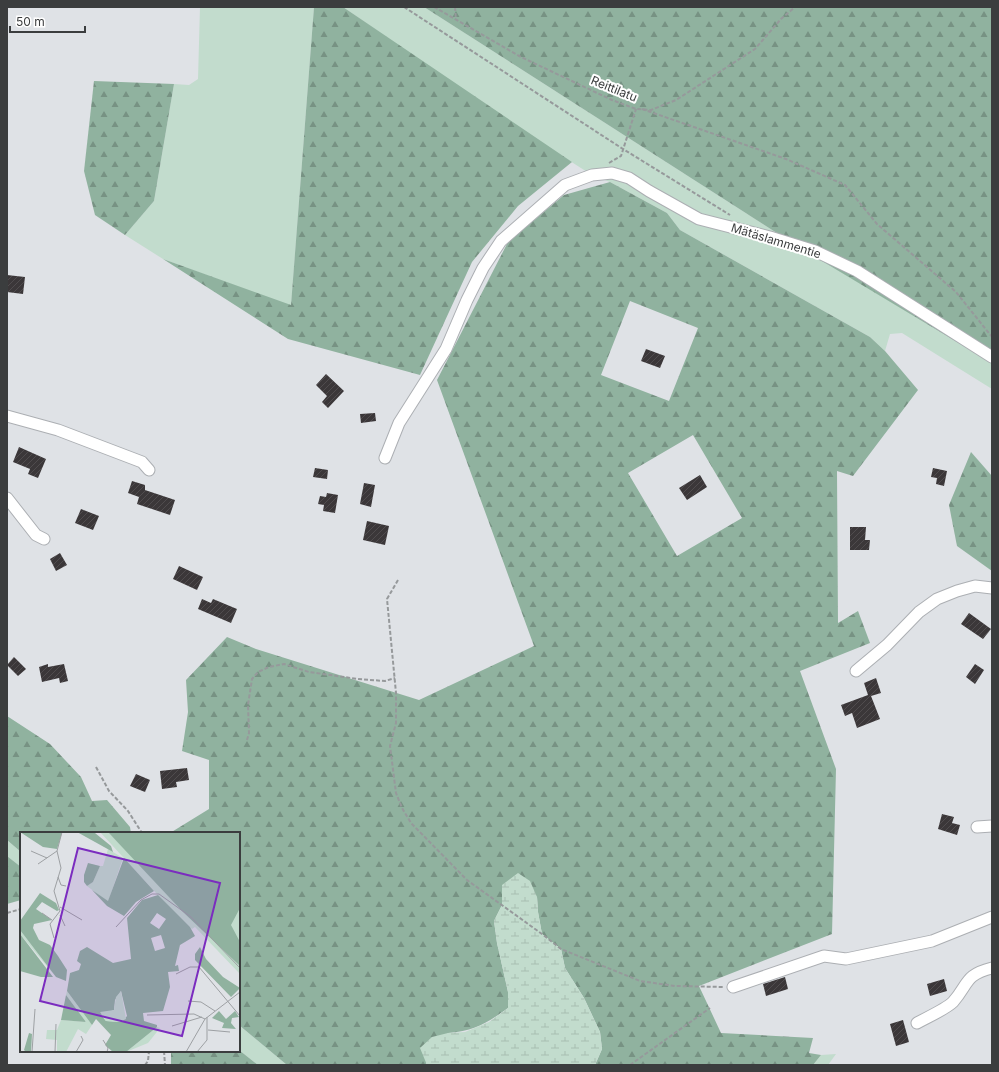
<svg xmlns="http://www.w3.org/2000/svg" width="999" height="1072" font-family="Inter,sans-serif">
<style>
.green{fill:#c2dccd}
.forest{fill:url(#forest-firs);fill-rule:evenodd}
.wetland{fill:url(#wetland-marsh)}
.building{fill:url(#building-hatch)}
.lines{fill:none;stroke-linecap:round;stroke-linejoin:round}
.street-casing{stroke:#acafb3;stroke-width:13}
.path{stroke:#96999b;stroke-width:2;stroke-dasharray:4 2;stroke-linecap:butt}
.street{stroke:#fff;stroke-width:11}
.labels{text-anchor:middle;stroke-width:4;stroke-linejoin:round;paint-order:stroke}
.street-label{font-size:12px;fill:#3b3d3e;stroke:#fff}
.inset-road{fill:none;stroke:#9da0a3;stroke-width:1}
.view{fill:#7b2cbf;fill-opacity:0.15;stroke:#7b2cbf;stroke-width:2}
.inset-edge{fill:none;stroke:#3b3d3e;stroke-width:2}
</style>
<defs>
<pattern id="forest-firs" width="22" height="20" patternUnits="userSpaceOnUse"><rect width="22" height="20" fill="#90b29f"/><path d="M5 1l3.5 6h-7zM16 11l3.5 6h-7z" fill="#779283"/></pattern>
<pattern id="wetland-marsh" width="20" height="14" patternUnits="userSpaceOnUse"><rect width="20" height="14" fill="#c2dccd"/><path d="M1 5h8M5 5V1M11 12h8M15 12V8" fill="none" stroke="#a8beb1"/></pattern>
<pattern id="building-hatch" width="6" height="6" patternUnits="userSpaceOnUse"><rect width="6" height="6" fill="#3b3739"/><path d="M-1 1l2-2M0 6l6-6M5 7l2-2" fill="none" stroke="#504c4e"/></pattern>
</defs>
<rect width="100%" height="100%" fill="#dfe2e6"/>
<g class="green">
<path d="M 200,7 L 314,7 L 291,306 L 163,259 L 125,235 L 154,201 L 174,84 L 189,85 L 198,79 Z"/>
<path d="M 343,7 L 424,7 L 802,249 L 992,359 L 992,389 L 902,333 L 890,334 L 885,351 L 870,337 L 680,230 L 667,213 L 610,182 L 592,175 L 521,130 Z"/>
<path d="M 7,840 L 21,852 L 21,867 L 7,856 Z"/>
<path d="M 239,1025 L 287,1065 L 258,1065 L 239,1050 Z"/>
<path d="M 836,1054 L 828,1065 L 813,1065 L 821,1055 Z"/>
</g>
<g class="forest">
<path d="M 314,7 L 343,7 L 572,162 L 518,206 L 472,262 L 420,375 L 288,339 L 163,259 L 291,305 Z"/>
<path d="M 424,7 L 992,7 L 992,363 L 802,249 Z"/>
<path d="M 94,81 L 174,84 L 154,201 L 125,235 L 95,215 L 84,171 Z"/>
<path d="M 610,182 L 667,213 L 680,230 L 870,337 L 885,351 L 918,390 L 853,476 L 837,471 L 838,623 L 858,611 L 870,643 L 800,671 L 836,769 L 832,934 L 699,986 L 721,1033 L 813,1038 L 809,1053 L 821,1055 L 813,1065 L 595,1065 L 602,1049 L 600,1032 L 584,998 L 565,968 L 561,949 L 542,934 L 538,912 L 537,897 L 503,885 L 502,905 L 494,921 L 497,943 L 508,992 L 508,1008 C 487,1023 475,1031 448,1033 L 426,1064 L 427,1065 L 287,1065 L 239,1025 L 239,833 L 170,833 L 209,809 L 209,760 L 182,751 L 188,712 L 186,680 L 227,637 L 256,649 L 419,700 L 534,646 L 437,380 L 508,242 L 564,195 ZM 630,301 L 698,328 L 669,401 L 601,375 ZM 693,435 L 742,518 L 677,556 L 628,473 Z"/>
<path d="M 971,452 L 992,476 L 992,571 L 957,546 L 949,505 Z"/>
<path d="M 7,716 L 50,744 L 81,777 L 92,801 L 107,800 L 130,827 L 131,833 L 21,833 L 21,852 L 7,840 Z"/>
<path d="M 7,856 L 21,867 L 21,900 L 7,904 Z"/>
<path d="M 239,1050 L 258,1065 L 171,1065 L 171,1051 L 239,1051 Z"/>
</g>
<path class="wetland" d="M 518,873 L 530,881 L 537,897 L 538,912 L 542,934 L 561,949 L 565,968 L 584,998 L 600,1032 L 602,1049 L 595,1065 L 427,1065 L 420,1048 L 432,1037 L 448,1033 L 465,1032 L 489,1022 L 508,1008 L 508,992 L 497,943 L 494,921 L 502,905 L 502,885 Z"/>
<g class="building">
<path d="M 7,275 L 25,277 L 23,294 L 7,292 Z"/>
<path d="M 646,349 L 665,356 L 660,368 L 641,361 Z"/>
<path d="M 326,374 L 344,391 L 328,408 L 322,402 L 327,396 L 316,385 Z"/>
<path d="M 375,413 L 376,421 L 361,423 L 360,414 Z"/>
<path d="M 19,447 L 46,459 L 38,478 L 28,474 L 30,469 L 13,462 Z"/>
<path d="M 315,468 L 328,470 L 327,479 L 313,477 Z"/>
<path d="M 933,468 L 947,471 L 944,486 L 936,484 L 937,478 L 931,477 Z"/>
<path d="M 700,475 L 707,487 L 687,500 L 679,488 Z"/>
<path d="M 132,481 L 145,485 L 145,490 L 175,500 L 170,515 L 137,504 L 139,497 L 128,493 Z"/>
<path d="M 364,483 L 375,485 L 371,507 L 360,504 Z"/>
<path d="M 327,493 L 338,495 L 335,513 L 323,511 L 324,505 L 318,504 L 320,496 L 326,497 Z"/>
<path d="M 81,509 L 99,516 L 93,530 L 75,523 Z"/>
<path d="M 367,521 L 389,526 L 385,545 L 363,540 Z"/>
<path d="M 850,527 L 866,527 L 865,540 L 870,540 L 869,550 L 850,550 Z"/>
<path d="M 60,553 L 67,565 L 56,571 L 50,559 Z"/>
<path d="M 179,566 L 203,577 L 197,590 L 173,579 Z"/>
<path d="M 202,599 L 211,603 L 213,599 L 237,609 L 231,623 L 198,609 Z"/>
<path d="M 969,613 L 991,629 L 983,639 L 961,624 Z"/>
<path d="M 14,657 L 26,669 L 18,676 L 7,665 Z"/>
<path d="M 48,664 L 48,667 L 64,664 L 68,681 L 60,683 L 59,678 L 42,682 L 39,667 Z"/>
<path d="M 975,664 L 984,670 L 975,684 L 966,677 Z"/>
<path d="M 876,678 L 881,693 L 871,696 L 880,719 L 857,728 L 852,713 L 845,716 L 841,705 L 868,695 L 864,683 Z"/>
<path d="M 187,768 L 189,780 L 176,782 L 177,787 L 162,789 L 160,771 Z"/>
<path d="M 136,774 L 150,780 L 145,792 L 130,786 Z"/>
<path d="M 942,814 L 954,817 L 952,823 L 960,825 L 957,835 L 938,829 Z"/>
<path d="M 785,977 L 788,989 L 766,996 L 763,984 Z"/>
<path d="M 944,979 L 947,991 L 930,996 L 927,984 Z"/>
<path d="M 903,1020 L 909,1042 L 896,1046 L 890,1024 Z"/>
</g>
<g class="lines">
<defs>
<g id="street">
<path d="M 7,416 L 58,430 L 142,462 L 149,470"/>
<path d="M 385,458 L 399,423 L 446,349 L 467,300 L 483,268 L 501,241 L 565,185 L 592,175 L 612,173 L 629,178 L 649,191 L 699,219 L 770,237 L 815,251 L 857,271 L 992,357"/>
<path d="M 7,498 L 36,535 L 44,539"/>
<path d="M 856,671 L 887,645 L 919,612 L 937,599 L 957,591 L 975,586 L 992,588"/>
<path d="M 977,827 L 992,826"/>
<path d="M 733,987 L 824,956 L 846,959 L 932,941 L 992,917"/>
<path d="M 917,1023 C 926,1018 946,1009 953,1002 C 969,984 964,975 992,968"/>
</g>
</defs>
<use href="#street" class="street-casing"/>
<g class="path">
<path d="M 404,7 L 623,149 L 730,215"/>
<path d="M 434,7 L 521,57 L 612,100 L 636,109 L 651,110 L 676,100 L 755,49 L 781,19 L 795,7"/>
<path d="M 455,7 L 456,20"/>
<path d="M 642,109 L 786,159 L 845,185 L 877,224 L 956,292 L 992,337"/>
<path d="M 609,163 L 621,156 L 636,109"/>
<path d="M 398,580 L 387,599 L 396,693 L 396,723 L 390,746 L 396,793 L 402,808 L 411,823 L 467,880 L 542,934 L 561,949 L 640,981 L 675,986 L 724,987"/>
<path d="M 247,740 L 249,733 L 248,705 L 252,679 L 258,672 L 269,667 L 284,664 L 309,672 L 358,679 L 385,681 L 395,678"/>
<path d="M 96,767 L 109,791 L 128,811 L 142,833"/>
<path d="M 7,913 L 21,909"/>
<path d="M 164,1051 L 165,1065"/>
<path d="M 145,1065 L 148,1061 L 149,1051"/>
<path d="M 630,1065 L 710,1008"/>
</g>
<use href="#street" class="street"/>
</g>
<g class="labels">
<g class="street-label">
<text transform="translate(614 89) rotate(22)" y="4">Reittilatu</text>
<text transform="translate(776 241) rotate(17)" y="4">Mätäslammentie</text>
</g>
</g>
<g transform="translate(20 832)">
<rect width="220" height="220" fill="#dfe2e6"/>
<path d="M 80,0 L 88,0 L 93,5 L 220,134 L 220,142 L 175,95 L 172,97 L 147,73 ZM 88,17 L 103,26 L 88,70 L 67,54 L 73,50 L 80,34 L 83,34 ZM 0,98 L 36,145 L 0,102 ZM 47,159 L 72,193 L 66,202 L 58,197 L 46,220 L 37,220 L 37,208 L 26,207 L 27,198 L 37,198 L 41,188 L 66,190 L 46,163 ZM 137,195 L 140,196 L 128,211 L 106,220 Z" fill="#c2dccd"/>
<path d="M 0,0 L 40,0 L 42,1 L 37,17 L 23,15 ZM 57,0 L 75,1 L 91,14 L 93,20 ZM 88,0 L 220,0 L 220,134 L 163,80 ZM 104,26 L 134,59 L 116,70 L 104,84 L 87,74 L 72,58 L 88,69 ZM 68,31 L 80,34 L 73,50 L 67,54 L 64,50 L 64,43 ZM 20,61 L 36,71 L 39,78 L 37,79 L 22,70 L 16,77 L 32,88 L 14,92 L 13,96 L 19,108 L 30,113 L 38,124 L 47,138 L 46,149 L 36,145 L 0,98 L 0,89 ZM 138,63 L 170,95 L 175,104 L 160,113 L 155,134 L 158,133 L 159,139 L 148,140 L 150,155 L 143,179 L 123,181 L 124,189 L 137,193 L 137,195 L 106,220 L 93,220 L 85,213 L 91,203 L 76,187 L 72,193 L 47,159 L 50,141 L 59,138 L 61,132 L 57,129 L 60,119 L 67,115 L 93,131 L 111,127 L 107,86 L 122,68 ZM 137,81 L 146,87 L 139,97 L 130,91 ZM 141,103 L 145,116 L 135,119 L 131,106 ZM 101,159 L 107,184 L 102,190 L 86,189 L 81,183 L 94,178 L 95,168 ZM 0,102 L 33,145 L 21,145 L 0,139 ZM 180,115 L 186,127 L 203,145 L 220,156 L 211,165 L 175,128 L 175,122 ZM 46,163 L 66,190 L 41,188 ZM 199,179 L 206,187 L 215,179 L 219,185 L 212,186 L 211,191 L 216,197 L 202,196 L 204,191 L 192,186 ZM 9,201 L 12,202 L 11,220 L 6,220 L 4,218 Z" fill="#90b29f" fill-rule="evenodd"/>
<path d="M 220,76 L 220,110 L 211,93 ZM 101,159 L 106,187 L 99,190 L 86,189 L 80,180 L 94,178 L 96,165 Z" fill="#c2dccd"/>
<path class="inset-road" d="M 11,19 L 27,26M 18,32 L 37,19M 38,45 L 41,53 L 46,54M 40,75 L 62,88M 22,81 L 32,88M 40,83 L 45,94M 96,95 L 121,68 L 132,62 L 139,62 L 171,85 L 220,136M 34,106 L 30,92 L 40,79 L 34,59 L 41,36 L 37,19 L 42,0M 156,142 L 170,135 L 179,135 L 220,184M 168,169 L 181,170 L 195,179M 127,183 L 174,182 L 185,187M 152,194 L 182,185M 188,198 L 210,200M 83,208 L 88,216 L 87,220M 12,220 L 15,177M 35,220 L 36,192M 56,220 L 63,208 L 61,204M 166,220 L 185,187 L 220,160M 177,220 L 187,208 L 187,185"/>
<path class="view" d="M 58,16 L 200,51 L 162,204 L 20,169 Z"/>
<rect width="220" height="220" class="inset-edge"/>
</g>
<rect width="999" height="1072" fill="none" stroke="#3b3d3e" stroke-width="16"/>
<path d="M10 26v6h75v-6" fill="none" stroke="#3b3d3e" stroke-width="2"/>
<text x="16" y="26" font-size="12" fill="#3b3d3e" stroke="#ffffff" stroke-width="3" paint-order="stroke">50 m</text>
</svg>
